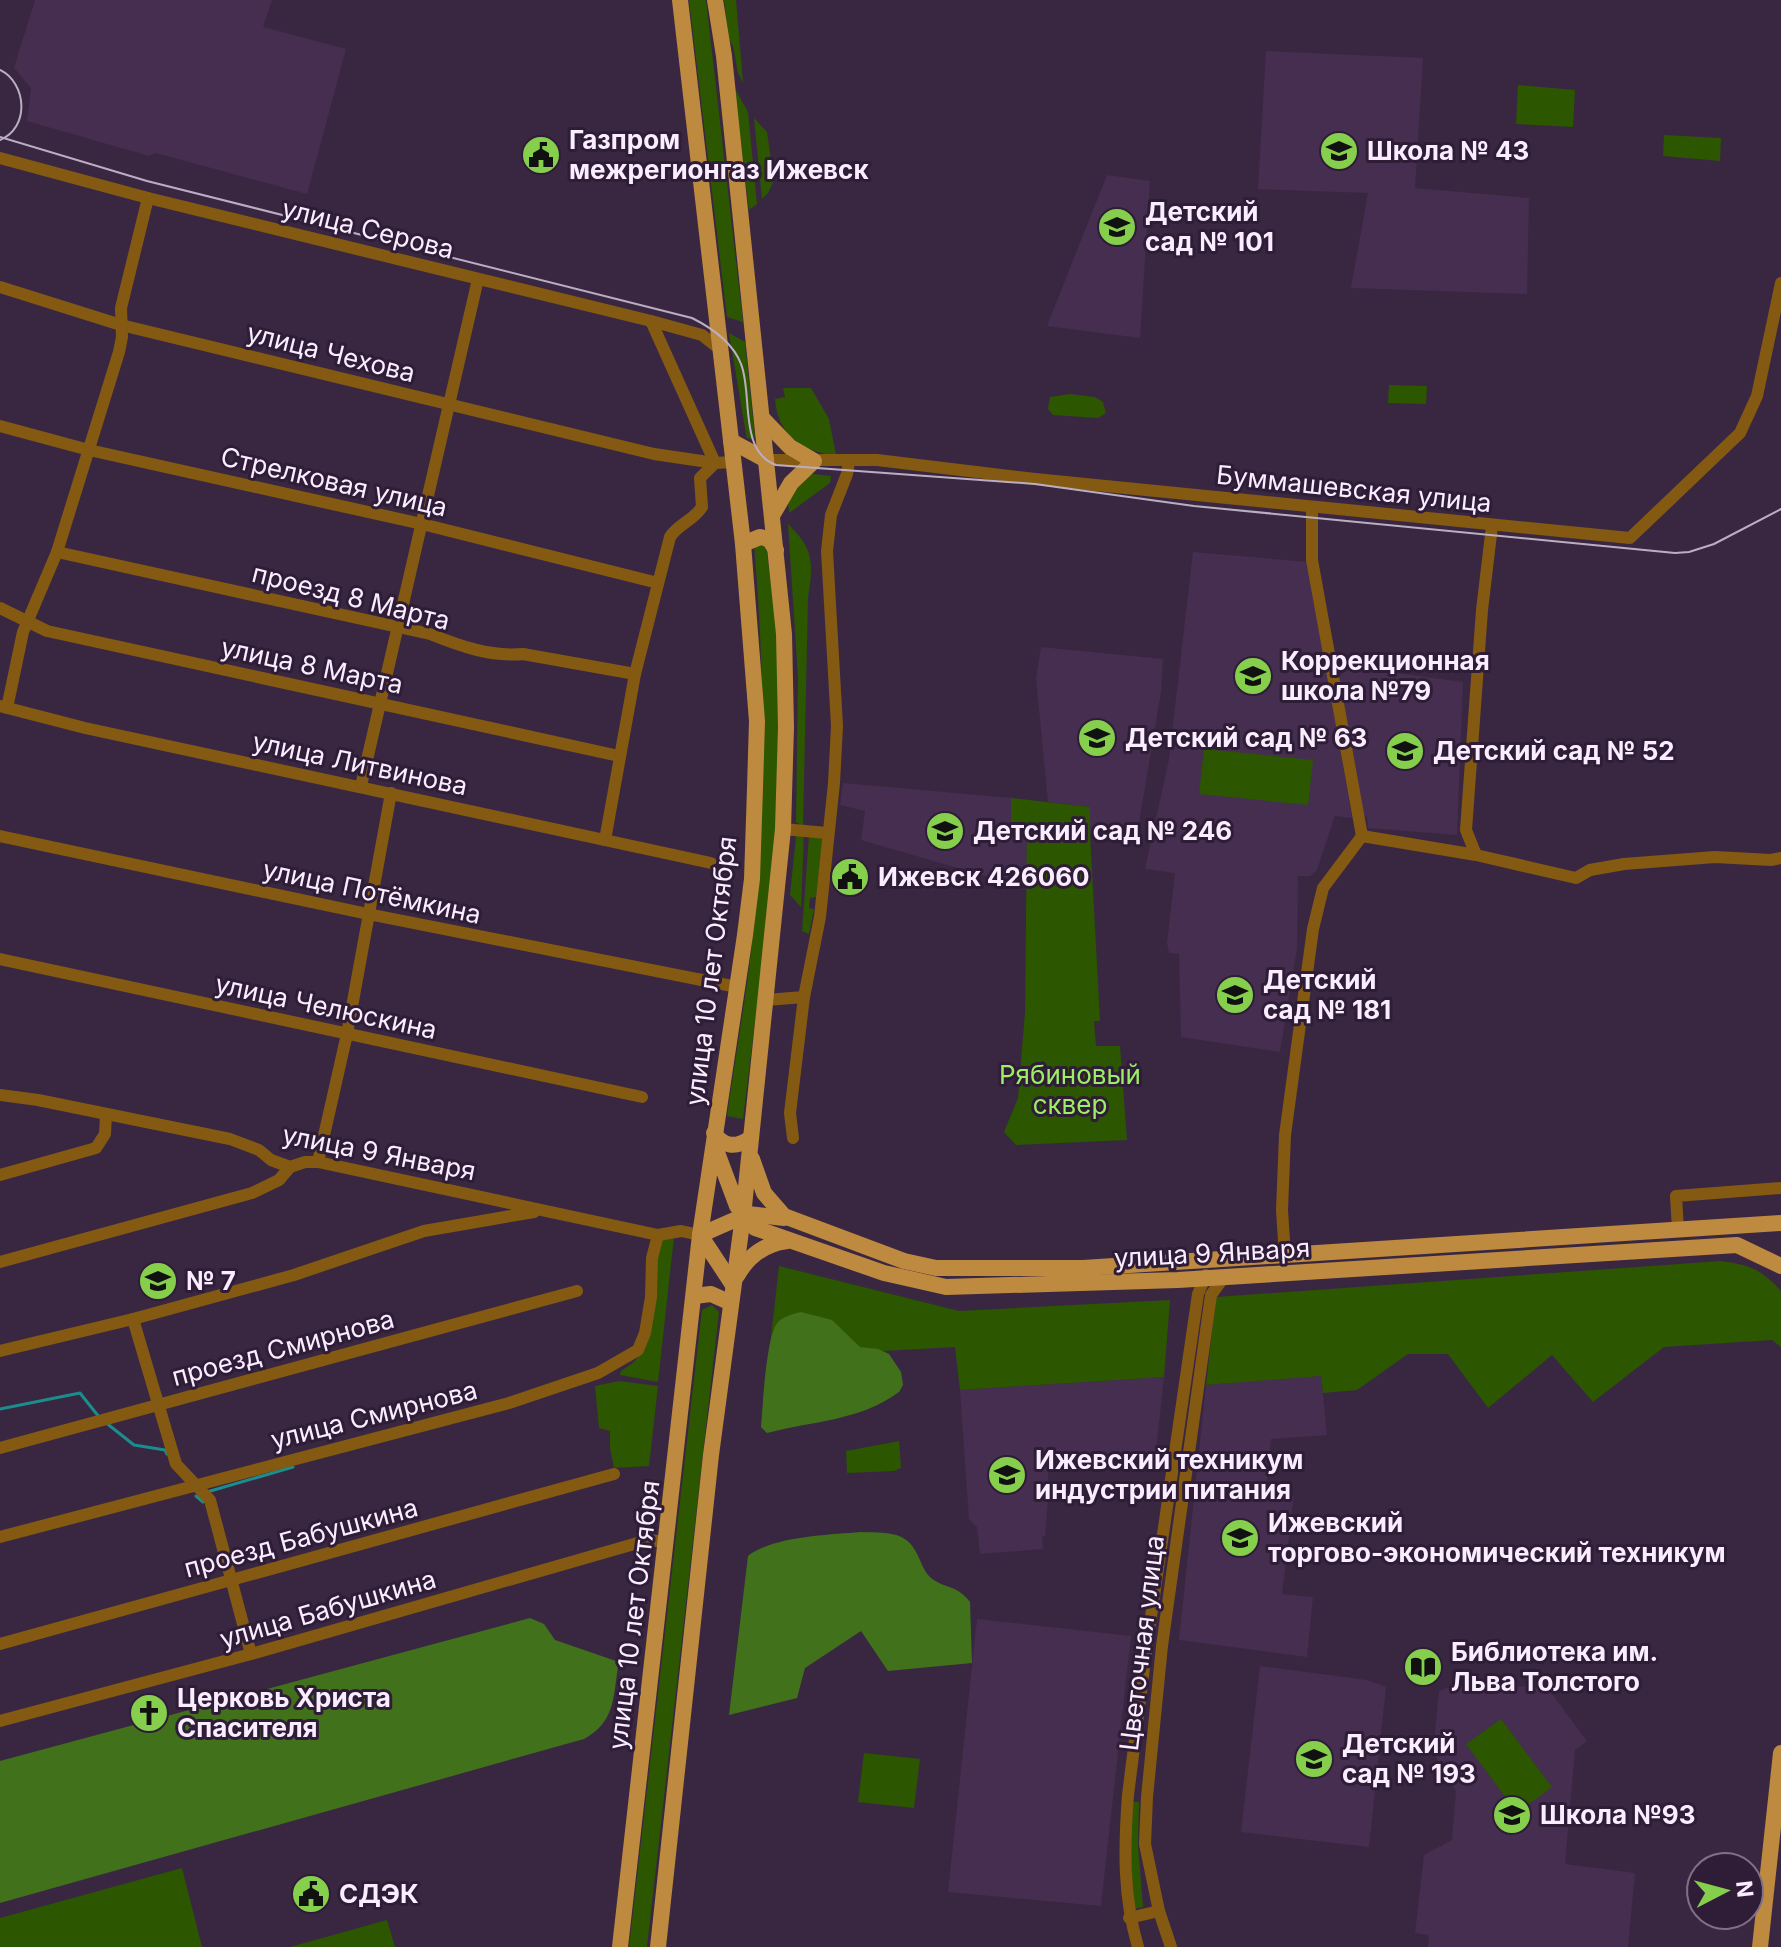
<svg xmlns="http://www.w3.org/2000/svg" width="1781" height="1947" font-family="Inter,sans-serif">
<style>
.built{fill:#452e4f}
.green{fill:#2c5600}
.forest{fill:#42711b}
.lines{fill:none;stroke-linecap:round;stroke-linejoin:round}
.stream{stroke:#1a8e8d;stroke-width:3}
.minor{stroke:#845912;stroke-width:12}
.major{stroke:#be8a3f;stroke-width:16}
.tram{stroke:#bcaec2;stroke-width:2}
.labels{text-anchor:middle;stroke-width:6;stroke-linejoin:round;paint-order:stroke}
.poi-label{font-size:26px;font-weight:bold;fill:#f9edff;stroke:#2f1d37;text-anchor:start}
.street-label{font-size:26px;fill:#f9edff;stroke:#2f1d37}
.park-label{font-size:26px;fill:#9eee65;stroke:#2f1d37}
</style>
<rect width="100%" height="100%" fill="#392742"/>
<g class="built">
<path d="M 35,0 L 272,0 L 263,27 L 346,49 L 307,194 L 156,153 L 149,156 L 27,121 L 31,88 L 14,68 Z"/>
<path d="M 1266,51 L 1423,58 L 1415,188 L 1529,198 L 1527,294 L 1351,288 L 1368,193 L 1258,189 Z"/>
<path d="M 1107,175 L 1150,181 L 1140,338 L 1047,326 Z"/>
<path d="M 1193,552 L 1308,562 L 1352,818 L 1335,816 L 1317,870 L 1310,876 L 1298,876 L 1297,948 L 1280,1052 L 1181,1037 L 1179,954 L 1169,953 L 1167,943 L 1175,873 L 1145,869 L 1169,759 Z"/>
<path d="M 1041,647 L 1163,659 L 1161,692 L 1136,841 L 1090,834 L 1090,807 L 1048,802 L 1036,678 Z"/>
<path d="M 1352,667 L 1463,682 L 1457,835 L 1368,828 L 1367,817 L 1362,816 L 1339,686 L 1341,674 Z"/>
<path d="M 843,783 L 1011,798 L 1011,822 L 1027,823 L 1027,888 L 861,840 L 865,811 L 840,805 Z"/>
<path d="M 1321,1375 L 1327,1435 L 1271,1439 L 1266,1492 L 1294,1496 L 1282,1594 L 1313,1597 L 1307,1657 L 1179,1640 L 1206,1385 Z"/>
<path d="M 1164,1377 L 1154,1470 L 1047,1463 L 1049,1487 L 1045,1536 L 1042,1536 L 1043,1549 L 980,1554 L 977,1527 L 969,1519 L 960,1390 Z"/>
<path d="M 977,1619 L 1131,1636 L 1101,1906 L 948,1892 Z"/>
<path d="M 1260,1666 L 1367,1680 L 1386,1687 L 1369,1847 L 1241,1832 Z"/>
<path d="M 1546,1686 L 1587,1741 L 1575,1750 L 1565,1864 L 1635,1873 L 1628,1947 L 1428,1947 L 1429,1935 L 1415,1933 L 1424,1855 L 1452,1840 L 1456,1791 L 1433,1752 L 1439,1691 L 1446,1688 Z"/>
</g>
<g class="green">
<path d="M 689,0 L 706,0 L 743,322 L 727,317 Z"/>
<path d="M 724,0 L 736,0 L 743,83 L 738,73 L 733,46 L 728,38 Z"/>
<path d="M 1518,85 L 1575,90 L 1573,127 L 1516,124 Z"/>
<path d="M 734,87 L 748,112 L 757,204 L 749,210 Z"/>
<path d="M 754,118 L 767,132 L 771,160 L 773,182 L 768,193 L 762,199 Z"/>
<path d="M 1664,135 L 1721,138 L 1720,161 L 1663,156 Z"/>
<path d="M 729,333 L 745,342 L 755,437 L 752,439 L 747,438 L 746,434 Z"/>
<path d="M 1389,385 L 1427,386 L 1426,404 L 1388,403 Z"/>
<path d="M 783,388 L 811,388 L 829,419 L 836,455 C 803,453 777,434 775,399 L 785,397 Z"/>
<path d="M 1070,394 L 1095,397 L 1103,402 L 1106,413 L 1098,418 L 1053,415 L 1048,409 L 1050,397 Z"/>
<path d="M 805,473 L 831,476 L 830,483 L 789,513 L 788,501 Z"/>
<path d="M 788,524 C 815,550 813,564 808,598 L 803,826 L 796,822 L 798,678 Z"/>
<path d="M 754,545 L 766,545 L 778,637 L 781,747 L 773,876 L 743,1119 L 727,1116 C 736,1052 748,988 754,923 C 766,797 765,671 754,545 Z"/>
<path d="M 1204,749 L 1313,760 L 1308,805 L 1199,794 Z"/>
<path d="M 1011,798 L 1090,807 L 1090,834 L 1100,1021 L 1094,1021 L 1096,1046 L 1120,1046 L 1127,1140 L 1016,1145 L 1004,1132 L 1018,1098 L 1025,1012 L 1027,823 L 1011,822 Z"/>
<path d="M 804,834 L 801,907 L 790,895 L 796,836 Z"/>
<path d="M 809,836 L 823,837 L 816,897 L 810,898 L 809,908 L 814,909 L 809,934 L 802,931 Z"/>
<path d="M 674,1237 L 658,1382 L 620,1375 L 621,1371 L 634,1362 L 643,1350 L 654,1264 L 663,1239 Z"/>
<path d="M 1721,1261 C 1750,1265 1761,1269 1781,1291 L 1781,1347 L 1772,1340 L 1664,1347 L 1593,1402 L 1552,1355 L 1488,1408 L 1448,1354 L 1408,1354 L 1357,1390 L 1323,1393 L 1321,1376 L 1206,1385 L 1216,1297 Z"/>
<path d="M 779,1266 L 959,1311 L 1170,1300 L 1164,1377 L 960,1390 L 955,1347 L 849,1353 L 765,1391 Z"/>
<path d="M 712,1305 L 719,1312 L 647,1947 L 629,1947 L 702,1310 Z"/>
<path d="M 619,1381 L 658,1386 L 649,1466 L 614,1468 L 610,1448 L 610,1431 L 599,1428 L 595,1386 Z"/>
<path d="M 899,1441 L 901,1468 L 894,1471 L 847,1473 L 846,1451 Z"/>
<path d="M 1501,1719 L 1552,1787 L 1517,1813 L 1466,1744 Z"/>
<path d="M 864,1753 L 920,1759 L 914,1808 L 858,1802 Z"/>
<path d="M 1132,1802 L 1139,1802 L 1138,1845 L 1143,1907 L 1133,1909 L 1130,1849 Z"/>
<path d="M 182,1868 L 202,1947 L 0,1947 L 0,1918 Z"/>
<path d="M 387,1920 L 395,1947 L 290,1947 Z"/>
</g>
<g class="forest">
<path d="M 801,1312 L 832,1320 L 860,1347 L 878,1349 L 889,1354 L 901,1372 L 903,1385 L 899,1392 C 860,1421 812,1421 767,1433 L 761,1427 C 763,1406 766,1335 778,1322 C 784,1316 793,1314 801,1312 Z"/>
<path d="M 861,1532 C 883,1533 905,1530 916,1552 C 920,1559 923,1569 928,1575 C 941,1589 956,1583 970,1602 L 972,1663 L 888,1671 L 861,1631 L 805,1668 L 797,1698 L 729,1715 L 748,1556 C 774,1536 828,1535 861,1532 Z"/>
<path d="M 530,1618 L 544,1624 L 555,1640 L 616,1661 L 618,1667 C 613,1698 615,1722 584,1739 L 0,1903 L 0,1761 Z"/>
</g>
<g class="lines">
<g class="stream">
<path d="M 0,1409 L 80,1393 L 99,1417"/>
<path d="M 105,1422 L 134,1445 L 165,1450 L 167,1454"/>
<path d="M 207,1492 L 293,1467"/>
<path d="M 196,1496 L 203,1502"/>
</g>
<g class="minor">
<path d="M 0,158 L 148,198 L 651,321 L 702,335 L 721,350"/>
<path d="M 0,287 L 121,325 L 654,454 L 715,463 L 734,462"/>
<path d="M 651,321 L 715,463"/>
<path d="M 0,426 L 89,450 L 422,524 L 658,583"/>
<path d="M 766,460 L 877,460 L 1035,479 L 1630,538 L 1740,433 L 1757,396 L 1781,283"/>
<path d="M 1312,507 L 1312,560 L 1362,836"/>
<path d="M 57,552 L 430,634 C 460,646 490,657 523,654 L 635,674"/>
<path d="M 0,608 L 47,631 L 619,756"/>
<path d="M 0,706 L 85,728 L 711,863"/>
<path d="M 7,708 L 23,632 L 57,552 L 119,352 L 122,337 L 121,308 L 148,198"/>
<path d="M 361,786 L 478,279"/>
<path d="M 783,829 L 827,833"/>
<path d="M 0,836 L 368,914 L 737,987"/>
<path d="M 605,840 L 635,674 L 670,537 C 678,524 693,521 702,507 L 700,478 L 715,463"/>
<path d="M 1476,855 L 1466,830 L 1482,610 L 1492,526"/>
<path d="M 0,959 L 642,1097"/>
<path d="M 766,1000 L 804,997"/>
<path d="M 0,1095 L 38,1100 L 230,1139 L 259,1150 L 271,1160 L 290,1167 L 305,1162 L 318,1162 L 658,1235 L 681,1231 L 700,1235"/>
<path d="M 793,1138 L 790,1113 L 804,997 L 820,917 L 834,783 L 837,726 L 827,551 L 831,515 L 847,474 L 849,461"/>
<path d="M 318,1162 L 347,1034 L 391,793"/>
<path d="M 0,1175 L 96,1148 L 105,1134 L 106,1115"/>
<path d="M 1678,1230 L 1676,1196 L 1781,1188"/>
<path d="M 1285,1256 L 1282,1210 L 1285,1135 L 1313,929 L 1323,888 L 1362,836 L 1476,855 L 1576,878 L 1590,870 L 1624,864 L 1715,857 L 1771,860 L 1781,858"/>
<path d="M 0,1262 L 252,1193 L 279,1180 L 290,1167"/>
<path d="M 133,1319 L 176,1464 L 210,1500 L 251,1654"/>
<path d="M 0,1351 L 133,1319 L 294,1275 L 424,1231 L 534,1212"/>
<path d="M 0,1448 L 577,1291"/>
<path d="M 0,1537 L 509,1403 L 598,1373 L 638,1350 L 645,1333 L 651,1297 L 652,1258 L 658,1235"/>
<path d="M 0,1644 L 614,1474"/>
<path d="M 0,1721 L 251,1654 L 648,1540 L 667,1542"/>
<path d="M 1129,1918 L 1159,1911"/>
<path d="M 1138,1947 C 1123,1896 1124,1848 1128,1795 L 1147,1644 L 1198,1294 L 1206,1275"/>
<path d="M 1171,1947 L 1159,1911 L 1145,1844 L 1147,1797 L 1162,1646 L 1211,1295 L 1224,1277"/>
</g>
<g class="major">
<path d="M 762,418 L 790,447 L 814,461 L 791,483 L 773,514"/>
<path d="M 731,441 L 766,460"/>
<path d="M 743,544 L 760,537 L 769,539 L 776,550"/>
<path d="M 714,1133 C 723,1147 736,1148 749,1139"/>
<path d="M 715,1147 L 737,1206 L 755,1228 L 884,1273 L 946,1287 L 1178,1280 L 1737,1245 L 1781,1266"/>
<path d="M 752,1159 L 764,1193 L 784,1216 L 904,1261 L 936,1268 L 1083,1268 L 1781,1223"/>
<path d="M 700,1235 L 748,1214 L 784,1218"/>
<path d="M 700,1235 L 733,1285"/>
<path d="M 737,1276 C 748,1256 764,1244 787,1241"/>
<path d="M 694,1296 L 711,1294 L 731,1303"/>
<path d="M 620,1947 L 700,1235 L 745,935 L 752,879 L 755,788 L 757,721 L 743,544 L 680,0"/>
<path d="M 658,1947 L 711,1455 L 743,1216 L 783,829 L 786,727 L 784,634 L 724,56 L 715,0"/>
<path d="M 1760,1947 L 1781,1753"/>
</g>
<g class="tram">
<path d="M 0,70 C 27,83 30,128 0,140"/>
<path d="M 0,137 L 147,181 L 692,318 C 712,328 733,343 741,364 C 753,393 738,451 776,465 L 1035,484 L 1194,506 L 1675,553 L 1689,552 L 1714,544 L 1781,509"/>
</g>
</g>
<defs>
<symbol id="school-disc" viewBox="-11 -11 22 22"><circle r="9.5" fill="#85cf4d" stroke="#2f1d37"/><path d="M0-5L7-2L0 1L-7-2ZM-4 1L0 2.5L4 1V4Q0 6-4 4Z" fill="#111"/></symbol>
<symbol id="civic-disc" viewBox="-11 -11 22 22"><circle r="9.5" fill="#85cf4d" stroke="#2f1d37"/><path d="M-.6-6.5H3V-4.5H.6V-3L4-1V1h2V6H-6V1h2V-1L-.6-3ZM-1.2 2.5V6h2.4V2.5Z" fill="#111"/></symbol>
<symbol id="university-disc" viewBox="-11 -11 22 22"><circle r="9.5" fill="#85cf4d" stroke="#2f1d37"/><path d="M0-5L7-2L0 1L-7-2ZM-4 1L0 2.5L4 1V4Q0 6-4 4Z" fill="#111"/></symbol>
<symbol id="library-disc" viewBox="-11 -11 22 22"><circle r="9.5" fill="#85cf4d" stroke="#2f1d37"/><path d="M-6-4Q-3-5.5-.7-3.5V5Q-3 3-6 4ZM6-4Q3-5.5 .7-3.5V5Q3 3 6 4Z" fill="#111"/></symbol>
<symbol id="church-disc" viewBox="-11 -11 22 22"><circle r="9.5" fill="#85cf4d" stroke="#2f1d37"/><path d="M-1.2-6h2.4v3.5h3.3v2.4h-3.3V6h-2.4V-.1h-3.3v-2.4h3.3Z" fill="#111"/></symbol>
</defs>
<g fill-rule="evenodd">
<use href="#school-disc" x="1317" y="129" width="44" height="44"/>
<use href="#civic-disc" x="519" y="133" width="44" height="44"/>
<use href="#school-disc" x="1095" y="205" width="44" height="44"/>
<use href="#school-disc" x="1231" y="654" width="44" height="44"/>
<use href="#school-disc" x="1075" y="716" width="44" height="44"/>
<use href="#school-disc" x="1383" y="729" width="44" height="44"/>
<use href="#school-disc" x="923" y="809" width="44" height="44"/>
<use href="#civic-disc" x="828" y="855" width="44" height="44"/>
<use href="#school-disc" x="1213" y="973" width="44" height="44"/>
<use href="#school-disc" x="136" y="1259" width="44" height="44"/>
<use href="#university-disc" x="985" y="1453" width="44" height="44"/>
<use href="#university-disc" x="1218" y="1516" width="44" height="44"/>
<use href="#library-disc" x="1401" y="1645" width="44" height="44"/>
<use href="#church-disc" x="127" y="1691" width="44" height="44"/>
<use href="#school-disc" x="1292" y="1737" width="44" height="44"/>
<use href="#school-disc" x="1490" y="1793" width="44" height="44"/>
<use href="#civic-disc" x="289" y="1872" width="44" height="44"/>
</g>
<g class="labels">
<g class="poi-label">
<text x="569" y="149">Газпром<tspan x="569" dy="30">межрегионгаз Ижевск</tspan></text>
<text x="1367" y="160">Школа № 43</text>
<text x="1145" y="221">Детский<tspan x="1145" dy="30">сад № 101</tspan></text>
<text x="1281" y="670">Коррекционная<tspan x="1281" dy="30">школа №79</tspan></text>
<text x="1125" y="747">Детский сад № 63</text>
<text x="1433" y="760">Детский сад № 52</text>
<text x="973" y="840">Детский сад № 246</text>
<text x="878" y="886">Ижевск 426060</text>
<text x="1263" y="989">Детский<tspan x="1263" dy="30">сад № 181</tspan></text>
<text x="186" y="1290">№ 7</text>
<text x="1035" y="1469">Ижевский техникум<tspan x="1035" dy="30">индустрии питания</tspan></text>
<text x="1268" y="1532">Ижевский<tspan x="1268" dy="30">торгово-экономический техникум</tspan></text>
<text x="1451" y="1661">Библиотека им.<tspan x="1451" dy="30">Льва Толстого</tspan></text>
<text x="177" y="1707">Церковь Христа<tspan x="177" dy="30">Спасителя</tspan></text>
<text x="1342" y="1753">Детский<tspan x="1342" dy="30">сад № 193</tspan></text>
<text x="1540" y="1824">Школа №93</text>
<text x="339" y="1903">СДЭК</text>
</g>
<g class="street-label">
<text transform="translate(368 229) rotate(14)" y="9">улица Серова</text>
<text transform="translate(331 353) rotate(14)" y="9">улица Чехова</text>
<text transform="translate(334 482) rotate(13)" y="9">Стрелковая улица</text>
<text transform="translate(1354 489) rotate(6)" y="9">Буммашевская улица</text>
<text transform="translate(351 597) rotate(14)" y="9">проезд 8 Марта</text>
<text transform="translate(312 666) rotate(12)" y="9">улица 8 Марта</text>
<text transform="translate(360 764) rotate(12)" y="9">улица Литвинова</text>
<text transform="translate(372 892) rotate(12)" y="9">улица Потёмкина</text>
<text transform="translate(711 971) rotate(-83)" y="9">улица 10 лет Октября</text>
<text transform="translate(326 1007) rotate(12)" y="9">улица Челюскина</text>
<text transform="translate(379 1153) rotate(11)" y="9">улица 9 Января</text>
<text transform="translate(1212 1253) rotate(-3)" y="9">улица 9 Января</text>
<text transform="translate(283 1348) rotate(-15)" y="9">проезд Смирнова</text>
<text transform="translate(374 1415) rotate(-14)" y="9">улица Смирнова</text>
<text transform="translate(301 1538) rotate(-15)" y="9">проезд Бабушкина</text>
<text transform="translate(328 1609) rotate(-16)" y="9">улица Бабушкина</text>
<text transform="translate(634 1615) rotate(-83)" y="9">улица 10 лет Октября</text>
<text transform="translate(1142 1643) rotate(-83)" y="9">Цветочная улица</text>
</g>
<g class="park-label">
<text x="1070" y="1084">Рябиновый<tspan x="1070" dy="30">сквер</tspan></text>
</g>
</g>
<g transform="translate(1725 1891) rotate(84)"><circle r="38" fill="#2f1d37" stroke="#807087" stroke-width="2"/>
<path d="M0-6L14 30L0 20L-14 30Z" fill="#85cf4d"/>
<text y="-12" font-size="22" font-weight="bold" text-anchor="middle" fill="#f9edff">N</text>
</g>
</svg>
